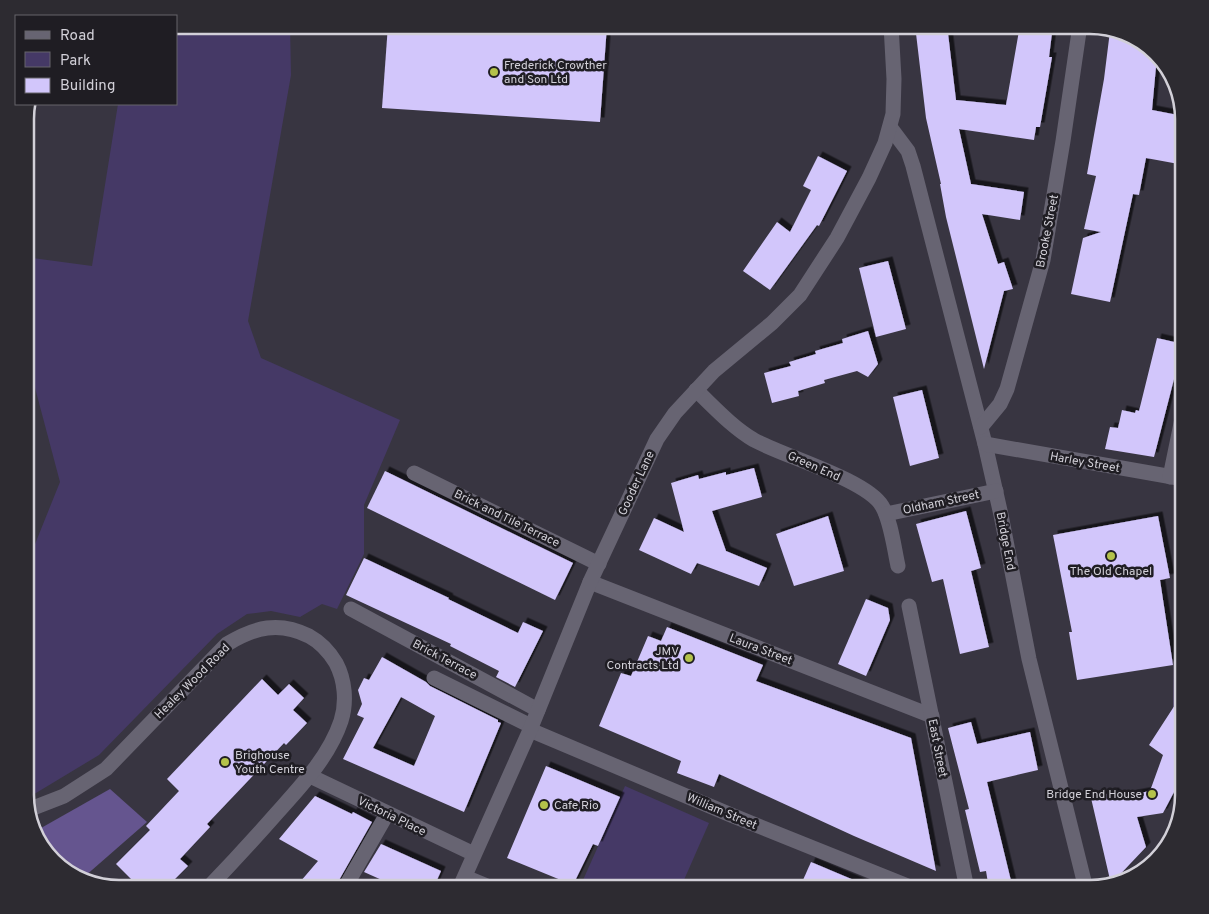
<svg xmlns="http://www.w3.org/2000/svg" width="1209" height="914" font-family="Overpass,sans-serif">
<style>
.green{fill:#453966}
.forest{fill:#65558f}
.building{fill:#d2c6fb;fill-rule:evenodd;filter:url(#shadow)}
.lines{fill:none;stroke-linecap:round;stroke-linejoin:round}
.minor{stroke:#676472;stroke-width:15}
.poi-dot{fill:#b4c24a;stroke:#1f1d23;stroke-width:2}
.labels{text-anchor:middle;stroke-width:5;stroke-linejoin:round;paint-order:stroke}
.poi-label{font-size:12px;fill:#d2d0d8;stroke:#1f1d23;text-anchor:start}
.street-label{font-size:12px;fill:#d2d0d8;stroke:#1f1d23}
.rim{fill:none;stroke:#d2d0d8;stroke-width:2.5}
</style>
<defs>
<filter id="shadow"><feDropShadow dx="4.5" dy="-4.5" stdDeviation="0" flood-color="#0009"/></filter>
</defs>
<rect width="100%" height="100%" fill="#383541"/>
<g class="green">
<path d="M 176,25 L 290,25 L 291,75 L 248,321 L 261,358 L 400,420 L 364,505 L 364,554 L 337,609 L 322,604 L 300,617 L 271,611 L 247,614 L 217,634 L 99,755 L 36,793 L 25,796 L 25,569 L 60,482 L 25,350 L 25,257 L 92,266 L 118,104 L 176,104 Z"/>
<path d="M 1176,569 L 1184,572 L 1184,715 L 1173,709 Z"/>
<path d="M 625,786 L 709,823 L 680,889 L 579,889 Z"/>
</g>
<path class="forest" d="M 110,789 L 147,822 L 84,877 L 61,870 L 35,837 L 34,832 Z"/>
<g class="building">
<path d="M 388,25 L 607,25 L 600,122 L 382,108 Z"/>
<path d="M 915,25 L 947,25 L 956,100 L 1006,105 L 1020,25 L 1053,25 L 1049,57 L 1052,57 L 1040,127 L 1036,127 L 1034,140 L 959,129 L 971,184 L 1024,192 L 1020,220 L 982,214 L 998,264 L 1004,262 L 1013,289 L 1004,291 L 984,369 L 946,217 L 940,184 L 941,184 L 926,118 Z"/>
<path d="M 1110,31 L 1148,44 L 1157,56 L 1152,110 L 1183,116 L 1184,118 L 1184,165 L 1146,158 L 1139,195 L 1133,194 L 1110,302 L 1071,294 L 1083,238 L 1101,232 L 1084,229 L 1096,176 L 1087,174 L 1104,79 Z"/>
<path d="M 818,156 L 847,171 L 819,226 L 817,225 L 770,290 L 743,271 L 777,222 L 790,232 L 811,190 L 803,186 Z"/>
<path d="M 888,261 L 906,329 L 876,337 L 859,268 Z"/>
<path d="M 868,331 L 878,364 L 868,377 L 857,371 L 824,380 L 825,383 L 798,391 L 799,396 L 772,403 L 764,373 L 791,366 L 789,362 L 816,354 L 815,351 L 843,343 L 842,339 Z"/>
<path d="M 1157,338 L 1183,344 L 1154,457 L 1105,449 L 1110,427 L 1118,428 L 1122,410 L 1135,413 L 1136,410 L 1139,411 Z"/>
<path d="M 922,390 L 939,458 L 910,466 L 893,397 Z"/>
<path d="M 754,468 L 762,497 L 712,511 L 726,551 L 767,568 L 759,586 L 697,563 L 691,574 L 639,550 L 654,518 L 684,532 L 671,483 L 698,475 L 699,479 L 726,472 L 726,475 Z"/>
<path d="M 385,471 L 573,563 L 555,600 L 367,508 Z"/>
<path d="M 966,511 L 981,568 L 971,571 L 989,647 L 960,654 L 943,579 L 932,582 L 916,524 Z"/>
<path d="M 828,516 L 844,571 L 794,586 L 776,534 Z"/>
<path d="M 1158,516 L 1170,578 L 1160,580 L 1173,665 L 1077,680 L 1069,632 L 1072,632 L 1053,535 Z"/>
<path d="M 364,558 L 449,598 L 448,599 L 518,633 L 523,622 L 543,631 L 515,687 L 496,677 L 499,671 L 450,646 L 451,644 L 346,595 Z"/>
<path d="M 866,599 L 888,608 L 890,620 L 866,676 L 838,664 Z"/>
<path d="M 667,627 L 763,665 L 756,681 L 911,738 L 936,871 L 854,836 L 719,774 L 714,787 L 677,773 L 681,761 L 599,726 L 621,673 L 631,676 L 648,636 L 661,641 Z"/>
<path d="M 382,657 L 426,682 L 430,686 L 498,720 L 498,722 L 501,723 L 464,812 L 343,759 L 364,718 L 357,715 L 362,704 L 358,690 L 364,678 L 369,680 ZM 401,697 L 435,716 L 414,766 L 373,748 Z"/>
<path d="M 262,679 L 278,695 L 289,684 L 304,698 L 293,710 L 307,723 L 286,745 L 284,743 L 207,824 L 210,827 L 180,859 L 188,866 L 165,889 L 141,889 L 116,864 L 150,830 L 146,826 L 179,791 L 167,779 Z"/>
<path d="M 1184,691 L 1184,773 L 1163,813 L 1137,817 L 1146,847 L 1111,884 L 1091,798 L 1114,792 L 1119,797 L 1150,791 L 1163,755 L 1149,745 Z"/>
<path d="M 971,722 L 977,744 L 1030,732 L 1038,770 L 987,782 L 1013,889 L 989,889 L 986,871 L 980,872 L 965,810 L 969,809 L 948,728 Z"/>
<path d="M 546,766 L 620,797 L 598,846 L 593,844 L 573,885 L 507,858 Z"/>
<path d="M 315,796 L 352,814 L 353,812 L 372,822 L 334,889 L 294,889 L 318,861 L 279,839 Z"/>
<path d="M 381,844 L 441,871 L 433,889 L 402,889 L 364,872 Z"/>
<path d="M 811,862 L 875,889 L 799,889 Z"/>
</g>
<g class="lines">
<g class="minor">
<path d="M 890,127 L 908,151 L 913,166 L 985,444 L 1001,515 L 1029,659 L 1086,889"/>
<path d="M 696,390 C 714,407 732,427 754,440 C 783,456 867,480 882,506 C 891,521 894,548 898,566"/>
<path d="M 981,427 L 1000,404 L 1007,389 L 1043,260 L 1063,141 L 1080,25"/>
<path d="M 985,444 L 1184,479"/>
<path d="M 414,473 L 599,564"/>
<path d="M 1170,477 L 1184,409"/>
<path d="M 886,514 L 996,491"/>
<path d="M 590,582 L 932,716"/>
<path d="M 909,606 L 967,889"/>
<path d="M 351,609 L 538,710"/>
<path d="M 434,678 L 531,726"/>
<path d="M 530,730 L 731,815 L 915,889"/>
<path d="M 310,776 L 474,854"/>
<path d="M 28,810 L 64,796 L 106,769 L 227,644 C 255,627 279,621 309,636 C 320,642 330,653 336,663 C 345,680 347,702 341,721 C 329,757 301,786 276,814 C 254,839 231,864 207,889"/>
<path d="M 465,877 L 494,889"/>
<path d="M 344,889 L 387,814"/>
<path d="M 459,889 L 530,730 L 590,582 L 657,439 L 675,413 L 714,371 L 772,323 L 800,295 L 837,238 L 869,178 L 885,143 L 893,114 L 894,79 L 891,25"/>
</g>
</g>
<g class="poi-dot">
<circle cx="494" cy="72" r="5"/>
<circle cx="1111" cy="556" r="5"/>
<circle cx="689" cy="658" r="5"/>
<circle cx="225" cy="762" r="5"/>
<circle cx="1152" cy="794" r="5"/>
<circle cx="544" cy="805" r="5"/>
</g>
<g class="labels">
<g class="poi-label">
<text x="504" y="69">Frederick Crowther<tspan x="504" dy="14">and Son Ltd</tspan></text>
<text x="1111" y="575" text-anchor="middle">The Old Chapel</text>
<text x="679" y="655" text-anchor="end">JMV<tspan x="679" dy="14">Contracts Ltd</tspan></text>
<text x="235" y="759">Brighouse<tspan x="235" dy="14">Youth Centre</tspan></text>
<text x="1142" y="798" text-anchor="end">Bridge End House</text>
<text x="554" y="809">Cafe Rio</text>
</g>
<g class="street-label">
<text transform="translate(1047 231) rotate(-79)" y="4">Brooke Street</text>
<text transform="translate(1085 462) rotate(10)" y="4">Harley Street</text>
<text transform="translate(814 466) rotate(24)" y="4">Green End</text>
<text transform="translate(636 483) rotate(-65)" y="4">Gooder Lane</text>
<text transform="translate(941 502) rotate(-12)" y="4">Oldham Street</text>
<text transform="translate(507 518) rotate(26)" y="4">Brick and Tile Terrace</text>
<text transform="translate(1006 541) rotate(79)" y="4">Bridge End</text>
<text transform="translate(761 649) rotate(21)" y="4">Laura Street</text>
<text transform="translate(445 659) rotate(28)" y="4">Brick Terrace</text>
<text transform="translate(192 681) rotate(-45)" y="4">Healey Wood Road</text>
<text transform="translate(938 748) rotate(79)" y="4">East Street</text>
<text transform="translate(722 811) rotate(23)" y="4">William Street</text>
<text transform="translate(392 816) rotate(26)" y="4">Victoria Place</text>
</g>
</g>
<path d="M0 0H1209V914H0ZM119 34H1090A85 85 0 0 1 1175 119V795A85 85 0 0 1 1090 880H119A85 85 0 0 1 34 795V119A85 85 0 0 1 119 34Z" fill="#2d2b31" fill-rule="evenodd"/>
<path class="rim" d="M119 34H1090A85 85 0 0 1 1175 119V795A85 85 0 0 1 1090 880H119A85 85 0 0 1 34 795V119A85 85 0 0 1 119 34Z"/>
<rect x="15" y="15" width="162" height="90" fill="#1f1d23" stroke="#67656b"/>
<rect x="25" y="31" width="25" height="8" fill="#676472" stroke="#67656b"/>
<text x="60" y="40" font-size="15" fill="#d2d0d8">Road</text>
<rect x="25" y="52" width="25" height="15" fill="#453966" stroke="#67656b"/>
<text x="60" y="65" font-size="15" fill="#d2d0d8">Park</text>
<rect x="25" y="78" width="25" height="15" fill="#d2c6fb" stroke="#67656b"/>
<text x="60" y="90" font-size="15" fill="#d2d0d8">Building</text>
</svg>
